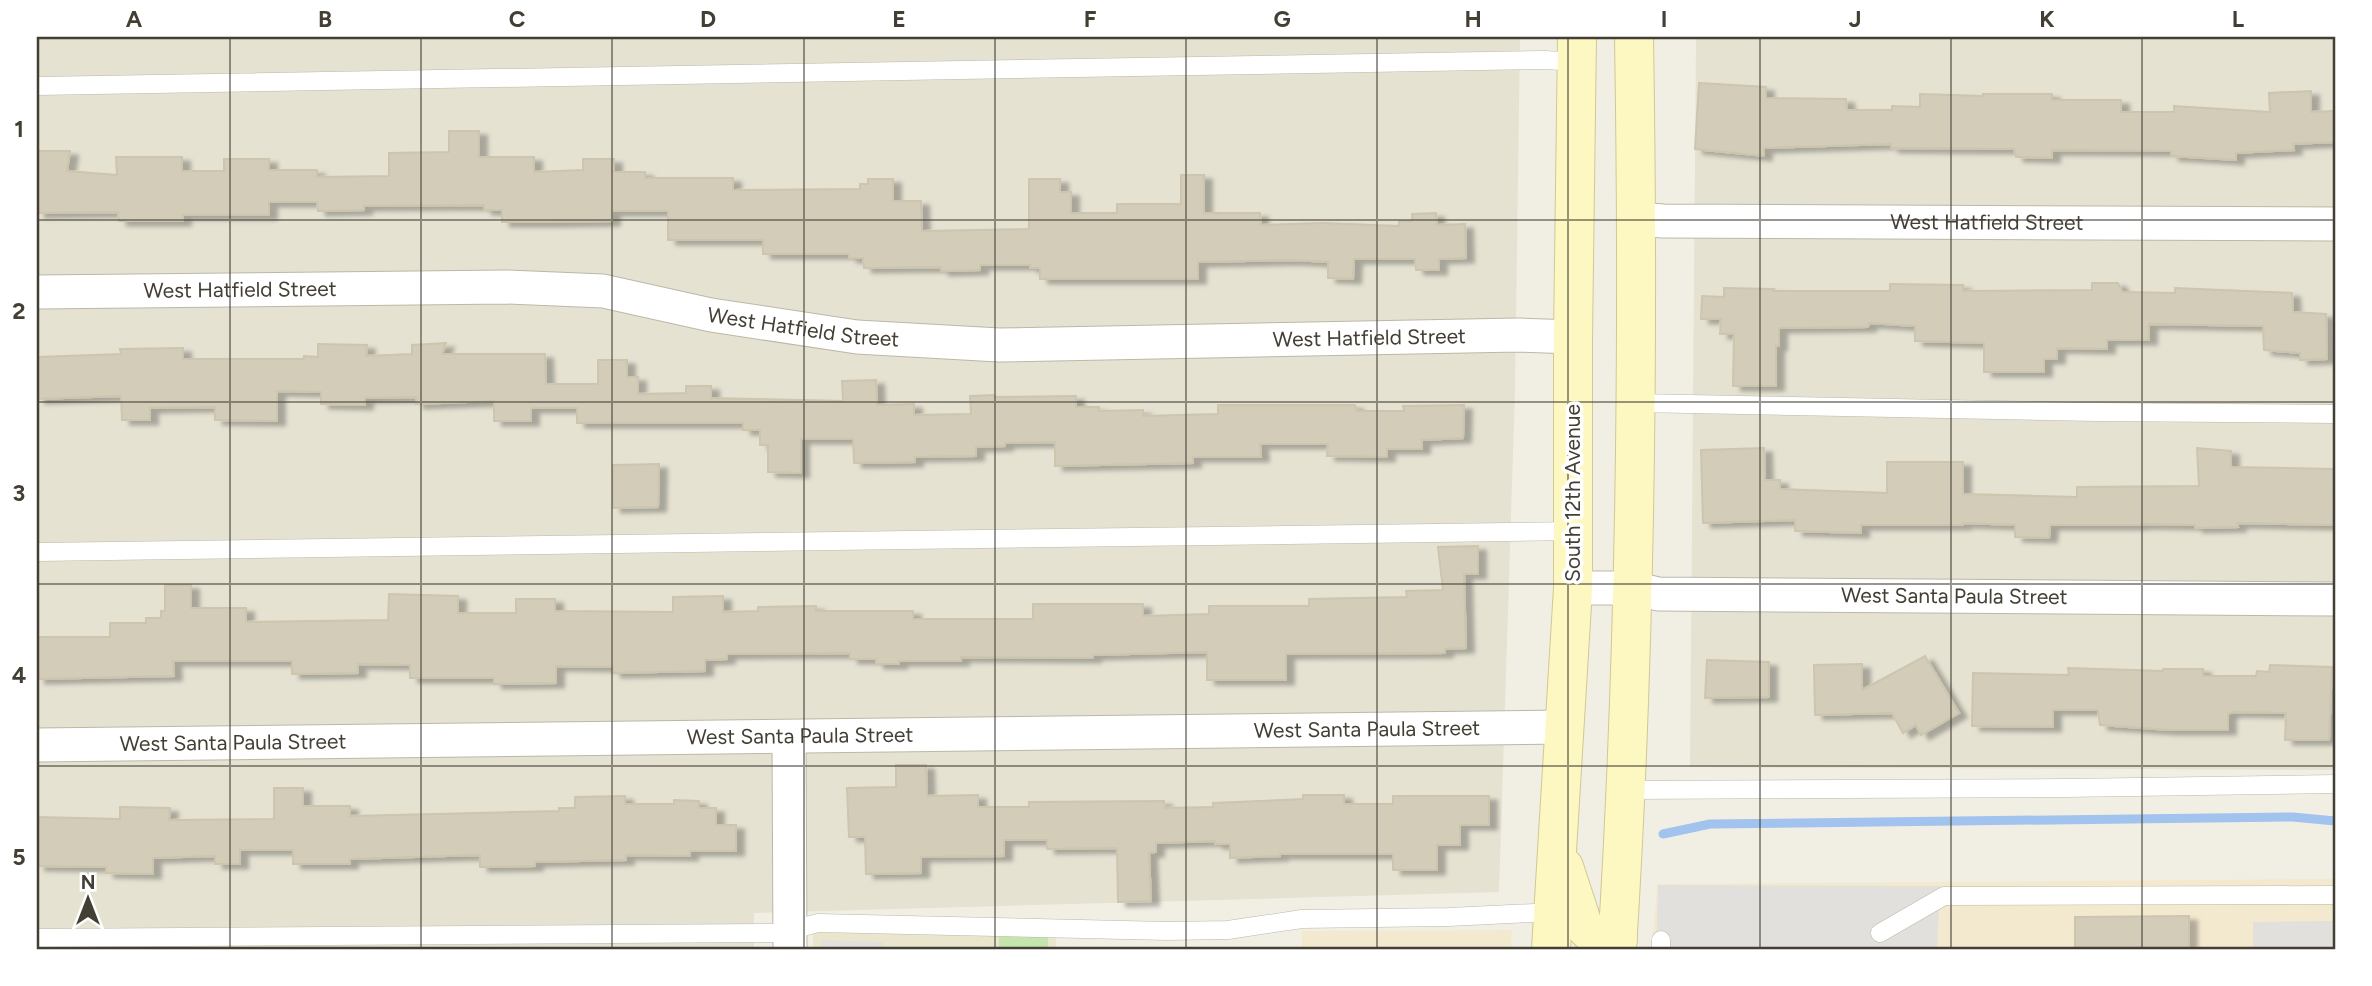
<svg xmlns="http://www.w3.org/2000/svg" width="2372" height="986" font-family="Figtree,sans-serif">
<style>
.residential{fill:#e5e2d2}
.commercial{fill:#f3e9cf}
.education{fill:#eae6ce}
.green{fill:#c4e5ad}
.parking{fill:#e2e0dc}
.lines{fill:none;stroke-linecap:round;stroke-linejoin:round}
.stream{stroke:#a1c3ed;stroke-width:9}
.building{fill:#d2ccb9;stroke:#cdc5ad;stroke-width:2;filter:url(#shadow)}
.service-casing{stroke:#bcb8a7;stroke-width:19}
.minor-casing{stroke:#bcb8a7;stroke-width:35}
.secondary-casing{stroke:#d0c895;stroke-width:40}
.service{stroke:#fff;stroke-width:18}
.minor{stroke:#fff;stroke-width:33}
.secondary{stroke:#fdf7c2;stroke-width:38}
.grid{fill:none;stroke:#433f34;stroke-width:2;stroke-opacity:0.55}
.labels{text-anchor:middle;stroke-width:7;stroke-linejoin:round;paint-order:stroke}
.street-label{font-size:21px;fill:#433f34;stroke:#fff}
.neatline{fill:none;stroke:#433f34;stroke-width:2.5}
.grid-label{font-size:23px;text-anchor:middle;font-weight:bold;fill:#433f34}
</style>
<defs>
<filter id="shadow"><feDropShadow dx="8" dy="4.5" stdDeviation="2" flood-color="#0004"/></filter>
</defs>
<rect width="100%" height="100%" fill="#f1efe4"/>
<g class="residential">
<path d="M 37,37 L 1520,37 L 1515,391 L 1499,892 L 754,913 L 754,949 L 37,949 Z"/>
<path d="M 1696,37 L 2335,37 L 2335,770 L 1690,767 Z"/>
</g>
<g class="commercial">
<path d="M 2335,879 L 2335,949 L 1652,949 L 1657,884 Z"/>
<path d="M 1512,930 L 1511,949 L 1302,949 L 1302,931 Z"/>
</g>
<path class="education" d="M 1056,929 L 1056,949 L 813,949 L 813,930 Z"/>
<rect class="green" x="999" y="936" width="49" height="13"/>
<g class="parking">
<path d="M 1658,885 L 1940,886 L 1937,949 L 1656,949 Z"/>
<path d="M 2335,921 L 2335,949 L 2253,949 L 2253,922 Z"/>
<path d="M 821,940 L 883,942 L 883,949 L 821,949 Z"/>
</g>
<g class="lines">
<path class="stream" d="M 1663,834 L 1710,824 L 2293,817 L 2335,821"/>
</g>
<g class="building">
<path d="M 1699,83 L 1766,87 L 1766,98 L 1846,99 L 1847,110 L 1892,110 L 1892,106 L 1920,107 L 1920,94 L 1983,96 L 1983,94 L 2052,94 L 2052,100 L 2121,100 L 2121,112 L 2174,112 L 2174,106 L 2270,112 L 2269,93 L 2311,91 L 2311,112 L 2333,111 L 2334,142 L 2293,144 L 2294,150 L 2236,153 L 2236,160 L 2171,156 L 2171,151 L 2052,150 L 2052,158 L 2016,157 L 2014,149 L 1891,148 L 1891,144 L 1764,148 L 1764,156 L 1695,149 Z"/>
<path d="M 449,131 L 479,131 L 479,157 L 534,157 L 534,172 L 583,170 L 583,159 L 614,159 L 614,172 L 645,172 L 645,178 L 733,178 L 733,190 L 860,189 L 860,184 L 868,184 L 868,179 L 893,179 L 893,201 L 921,201 L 922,231 L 1029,229 L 1029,179 L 1060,179 L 1060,192 L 1071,192 L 1071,213 L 1117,213 L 1117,204 L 1181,204 L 1181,175 L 1204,175 L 1204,213 L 1260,213 L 1261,225 L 1322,223 L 1399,226 L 1399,221 L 1412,221 L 1412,214 L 1436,213 L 1437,225 L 1465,224 L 1466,258 L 1439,259 L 1439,270 L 1416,270 L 1415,259 L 1354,259 L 1353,279 L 1328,278 L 1328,262 L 1293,260 L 1198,262 L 1198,279 L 1040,279 L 1040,268 L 1030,268 L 1030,265 L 980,265 L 980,270 L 941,271 L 941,267 L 864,268 L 863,258 L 849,258 L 849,254 L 763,254 L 763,240 L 668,240 L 668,211 L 612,211 L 612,221 L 552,222 L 502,222 L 502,210 L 484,210 L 484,205 L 364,206 L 364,210 L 318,211 L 317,202 L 269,202 L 269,215 L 183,215 L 183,221 L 119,221 L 118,212 L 37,213 L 37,151 L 70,151 L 67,171 L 117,175 L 116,157 L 182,157 L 182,171 L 224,171 L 224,159 L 269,159 L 269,170 L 317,170 L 317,177 L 389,176 L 389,153 L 449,152 Z"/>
<path d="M 2092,283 L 2118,283 L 2122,292 L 2175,293 L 2175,288 L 2292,293 L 2293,312 L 2326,314 L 2327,359 L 2300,360 L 2300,353 L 2264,350 L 2263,326 L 2149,324 L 2149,340 L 2107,340 L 2107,349 L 2057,348 L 2057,359 L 2044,359 L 2044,372 L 1984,372 L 1984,343 L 1915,341 L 1915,326 L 1869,323 L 1868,327 L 1779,328 L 1779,346 L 1776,346 L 1776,386 L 1733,386 L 1734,334 L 1720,334 L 1721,319 L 1701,319 L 1702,296 L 1724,297 L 1724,288 L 1774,289 L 1773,291 L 1890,291 L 1890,284 L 1963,285 L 1963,291 L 2092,290 Z"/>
<path d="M 446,343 L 442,354 L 545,354 L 546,384 L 598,384 L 598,360 L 627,360 L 627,377 L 638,377 L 638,394 L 686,393 L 686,386 L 711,386 L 711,398 L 843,401 L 842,381 L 876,380 L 877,405 L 914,404 L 914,415 L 971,414 L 970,396 L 994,395 L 994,397 L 1076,396 L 1076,407 L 1099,407 L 1099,411 L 1143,410 L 1143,416 L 1218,414 L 1218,405 L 1355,405 L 1357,411 L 1404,411 L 1403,406 L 1464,405 L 1463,438 L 1422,440 L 1422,449 L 1387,449 L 1387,457 L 1327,456 L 1328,444 L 1260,444 L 1261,457 L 1193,457 L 1193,463 L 1055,466 L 1055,442 L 1005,443 L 1005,446 L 976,447 L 976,456 L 915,457 L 915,462 L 854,463 L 853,439 L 801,439 L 801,473 L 768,472 L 768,445 L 760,445 L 760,430 L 743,430 L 743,423 L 577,423 L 577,408 L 531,408 L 531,421 L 494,421 L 494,401 L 416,404 L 416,397 L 365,398 L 365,405 L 321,404 L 321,392 L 277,391 L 277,421 L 215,420 L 215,407 L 150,408 L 150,420 L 122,420 L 121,396 L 37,399 L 37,357 L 121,354 L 120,349 L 183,348 L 183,359 L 304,359 L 304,356 L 318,357 L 318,344 L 367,345 L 366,356 L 412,354 L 412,345 Z"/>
<path d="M 1764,448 L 1765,480 L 1780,480 L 1780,489 L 1887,493 L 1887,462 L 1963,462 L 1963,494 L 2077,497 L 2077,487 L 2199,486 L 2197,448 L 2231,451 L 2231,467 L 2334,469 L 2333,525 L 2237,523 L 2238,527 L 2195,528 L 2195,525 L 2141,524 L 2141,525 L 2050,525 L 2049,538 L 2015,537 L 2015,525 L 1963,523 L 1963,525 L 1861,525 L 1861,533 L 1795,531 L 1795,520 L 1703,523 L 1701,450 Z"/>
<path d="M 659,464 L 658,507 L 613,508 L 613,465 Z"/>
<path d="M 1478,546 L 1478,574 L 1464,574 L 1466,648 L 1445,649 L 1445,653 L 1286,654 L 1286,680 L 1207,680 L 1207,652 L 1093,655 L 1093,658 L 961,657 L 961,661 L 899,661 L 899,664 L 876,664 L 876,659 L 850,659 L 850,653 L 727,654 L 727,659 L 705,660 L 705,671 L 613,673 L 613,667 L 556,666 L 556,683 L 494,684 L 494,678 L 410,678 L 410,665 L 358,664 L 358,673 L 292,674 L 292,661 L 173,661 L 174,676 L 37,679 L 37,637 L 110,637 L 110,623 L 146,623 L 146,618 L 161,618 L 161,611 L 165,611 L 165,585 L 191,585 L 191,608 L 246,608 L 246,622 L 388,620 L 389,594 L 458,596 L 458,613 L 516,613 L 516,599 L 555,599 L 555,611 L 673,612 L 673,597 L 723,596 L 723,612 L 758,611 L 758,607 L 816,606 L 816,611 L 913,611 L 913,619 L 1033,619 L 1033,604 L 1143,604 L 1143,616 L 1209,614 L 1209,606 L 1309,606 L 1309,599 L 1407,597 L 1406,591 L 1443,590 L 1438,547 Z"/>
<path d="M 1925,656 L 1959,713 L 1921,735 L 1916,725 L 1903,733 L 1892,713 L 1815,715 L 1814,665 L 1862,664 L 1862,690 Z"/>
<path d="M 1707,660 L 1769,662 L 1769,697 L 1705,698 Z"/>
<path d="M 2270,665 L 2332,667 L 2329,740 L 2285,740 L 2286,713 L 2232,712 L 2228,714 L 2228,730 L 2170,730 L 2100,725 L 2098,710 L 2053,710 L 2053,727 L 1972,726 L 1973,673 L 2069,675 L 2068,668 L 2163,671 L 2163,669 L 2203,669 L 2203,676 L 2256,676 L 2257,671 L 2269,672 Z"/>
<path d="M 896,765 L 926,765 L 927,796 L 978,795 L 978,807 L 1029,807 L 1029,802 L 1164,801 L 1165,808 L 1213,807 L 1213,803 L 1303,799 L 1303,795 L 1344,795 L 1344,804 L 1393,804 L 1393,796 L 1489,796 L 1489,825 L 1460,825 L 1460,845 L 1437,845 L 1437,870 L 1393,870 L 1393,854 L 1280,854 L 1280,856 L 1230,858 L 1230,844 L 1215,844 L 1215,841 L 1156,843 L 1156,852 L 1149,853 L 1151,901 L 1118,902 L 1117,848 L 1047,849 L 1047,840 L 1004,840 L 1004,856 L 921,857 L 921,873 L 866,874 L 865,837 L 849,837 L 847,788 L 896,787 Z"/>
<path d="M 274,788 L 303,788 L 303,806 L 350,806 L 350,816 L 559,811 L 559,808 L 575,808 L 575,797 L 625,796 L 625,804 L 674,804 L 674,800 L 699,801 L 699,808 L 716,808 L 716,825 L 736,825 L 736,851 L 690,851 L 690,856 L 626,855 L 626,860 L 535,862 L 535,866 L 480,867 L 480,855 L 350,859 L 350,864 L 293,864 L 293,850 L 240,850 L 240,864 L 215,864 L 215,856 L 153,858 L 153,874 L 106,873 L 106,867 L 37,866 L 37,817 L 120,819 L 120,807 L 170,808 L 169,820 L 274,819 Z"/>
<path d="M 2189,916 L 2189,949 L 2075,949 L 2075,917 Z"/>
</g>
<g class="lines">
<defs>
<g id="service">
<path d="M 37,86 L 1545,60 L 1577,62"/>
<path d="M 1635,403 L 2098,412 L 2335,414"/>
<path d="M 37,552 L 1574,531"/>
<path d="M 1625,790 L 2065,788 L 2335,784"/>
<path d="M 1880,933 L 1944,896 L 2335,895"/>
<path d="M 37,938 L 780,933 L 818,923 L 1168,931 L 1228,930 L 1302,919 L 1449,917 L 1554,912"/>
<path d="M 1661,949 L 1661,940"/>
</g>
<g id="minor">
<path id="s1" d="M 1637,219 L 1663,221 L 2335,224"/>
<path id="s2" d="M 37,292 L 506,287 L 603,291 L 711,315 L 857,337 L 999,345 L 1519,335 L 1573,337"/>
<path id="s3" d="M 1573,588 L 1633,588 L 1658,594 L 2335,599"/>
<path d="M 789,738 L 790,949"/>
<path id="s4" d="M 37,745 L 1565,727"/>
</g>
<g id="secondary">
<path d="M 1564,867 L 1583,925 L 1597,939 L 1618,939"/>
<path d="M 1551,949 L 1573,588 L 1573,337 L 1577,37"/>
<path d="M 1617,949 C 1636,646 1639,341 1634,37"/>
</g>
</defs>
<use href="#service" class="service-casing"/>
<use href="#minor" class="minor-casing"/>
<use href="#secondary" class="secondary-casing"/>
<use href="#service" class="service"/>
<use href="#minor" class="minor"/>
<use href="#secondary" class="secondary"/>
</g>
<path class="grid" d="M 230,37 L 230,949M 421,37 L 421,949M 612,37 L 612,949M 804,37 L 804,949M 995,37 L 995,949M 1186,37 L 1186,949M 1377,37 L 1377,949M 1568,37 L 1568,949M 1760,37 L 1760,949M 1951,37 L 1951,949M 2142,37 L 2142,949M 37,220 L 2335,220M 37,402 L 2335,402M 37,584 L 2335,584M 37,766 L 2335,766"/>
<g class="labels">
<g class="street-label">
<text dy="7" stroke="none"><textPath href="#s1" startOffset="350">West Hatfield Street</textPath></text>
<text dy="7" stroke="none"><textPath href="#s2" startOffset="203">West Hatfield Street</textPath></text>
<text dy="7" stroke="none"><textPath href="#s2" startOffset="770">West Hatfield Street</textPath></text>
<text dy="7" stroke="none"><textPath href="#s2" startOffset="1337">West Hatfield Street</textPath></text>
<text transform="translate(1573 493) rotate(-90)" y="7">South 12th Avenue</text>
<text dy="7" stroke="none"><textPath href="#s3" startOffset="382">West Santa Paula Street</textPath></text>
<text dy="7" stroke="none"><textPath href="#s4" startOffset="1330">West Santa Paula Street</textPath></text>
<text dy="7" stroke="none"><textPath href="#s4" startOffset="763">West Santa Paula Street</textPath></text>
<text dy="7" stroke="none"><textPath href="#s4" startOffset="196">West Santa Paula Street</textPath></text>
</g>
</g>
<rect width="2372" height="986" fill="none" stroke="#ffffff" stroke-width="77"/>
<g transform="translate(88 899)" stroke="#ffffff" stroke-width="5" paint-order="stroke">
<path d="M0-5L12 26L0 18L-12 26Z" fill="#433f34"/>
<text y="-10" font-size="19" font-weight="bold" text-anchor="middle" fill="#433f34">N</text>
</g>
<rect x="38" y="38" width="2296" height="910" class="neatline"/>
<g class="grid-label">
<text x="134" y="27">A</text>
<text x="325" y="27">B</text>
<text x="517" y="27">C</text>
<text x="708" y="27">D</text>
<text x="899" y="27">E</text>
<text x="1090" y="27">F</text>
<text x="1282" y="27">G</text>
<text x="1473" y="27">H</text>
<text x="1664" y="27">I</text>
<text x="1855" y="27">J</text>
<text x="2047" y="27">K</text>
<text x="2238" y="27">L</text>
<text x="19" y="137">1</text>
<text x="19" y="319">2</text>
<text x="19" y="501">3</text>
<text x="19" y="683">4</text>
<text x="19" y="865">5</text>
</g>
</svg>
